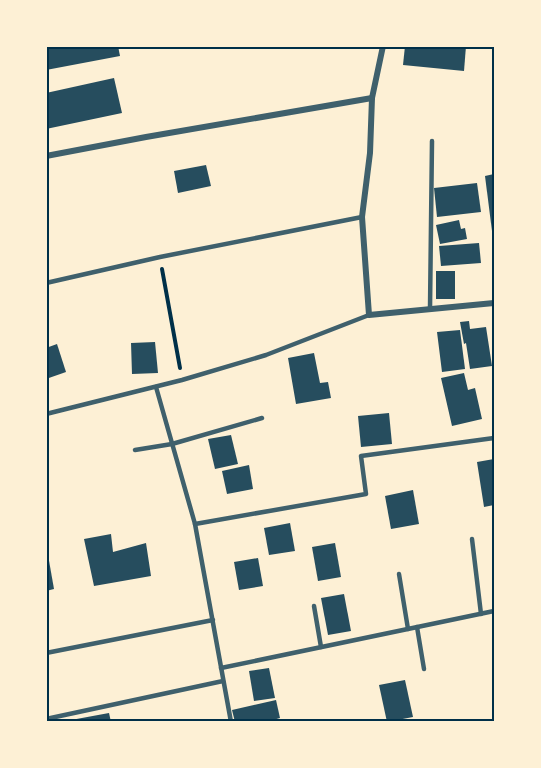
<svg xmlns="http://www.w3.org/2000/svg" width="541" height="768" font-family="'Public Sans',sans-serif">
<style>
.building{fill:#264d5e}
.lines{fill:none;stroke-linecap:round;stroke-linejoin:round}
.path{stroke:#003049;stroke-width:4}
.service{stroke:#3f606c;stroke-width:4.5}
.minor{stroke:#3f606c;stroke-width:6}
.neatline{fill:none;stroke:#003049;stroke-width:2}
</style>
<rect width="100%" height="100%" fill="#fdf0d5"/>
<g class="building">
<path d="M 46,46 L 118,46 L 120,56 L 46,70 Z"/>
<path d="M 405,46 L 466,46 L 464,71 L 403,65 Z"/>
<path d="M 114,78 L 122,113 L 46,129 L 46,93 Z"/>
<path d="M 206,165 L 211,186 L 178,193 L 174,171 Z"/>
<path d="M 494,174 L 494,239 L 493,239 L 485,176 Z"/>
<path d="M 477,183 L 481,212 L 437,217 L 434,188 Z"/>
<path d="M 459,220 L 461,229 L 465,228 L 467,239 L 440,244 L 436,225 Z"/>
<path d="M 479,243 L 481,263 L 441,266 L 439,246 Z"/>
<rect x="436" y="271" width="19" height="28"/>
<path d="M 469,321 L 470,329 L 486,327 L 492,366 L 470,369 L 466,343 L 464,344 L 460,322 Z"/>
<path d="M 460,330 L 465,369 L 442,372 L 437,332 Z"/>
<path d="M 155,342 L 158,373 L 132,374 L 131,343 Z"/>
<path d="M 57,344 L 66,372 L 46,379 L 46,348 Z"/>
<path d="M 314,353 L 320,383 L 328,382 L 331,398 L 296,404 L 288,358 Z"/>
<path d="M 464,373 L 468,390 L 475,388 L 482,419 L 452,426 L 441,378 Z"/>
<path d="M 389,413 L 392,444 L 361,447 L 358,416 Z"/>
<path d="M 231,435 L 238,464 L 215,469 L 208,439 Z"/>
<path d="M 494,459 L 494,505 L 484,507 L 477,462 Z"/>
<path d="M 249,465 L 253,489 L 227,494 L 222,471 Z"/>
<path d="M 413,490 L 419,524 L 391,529 L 385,496 Z"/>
<path d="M 290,523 L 295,551 L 269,555 L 264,528 Z"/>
<path d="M 111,534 L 113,552 L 146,543 L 151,576 L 94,586 L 84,539 Z"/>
<path d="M 335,543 L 341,577 L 318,581 L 312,547 Z"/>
<path d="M 48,555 L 54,589 L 46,591 L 46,556 Z"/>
<path d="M 258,558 L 263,586 L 239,590 L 234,562 Z"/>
<path d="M 344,594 L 351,631 L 328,635 L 321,598 Z"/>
<path d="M 269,668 L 275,698 L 254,701 L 249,671 Z"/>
<path d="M 405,680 L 413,717 L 387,722 L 379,685 Z"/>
<path d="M 276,700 L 280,718 L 266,722 L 235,722 L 232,710 Z"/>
<path d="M 109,713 L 111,722 L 72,722 L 71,720 Z"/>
</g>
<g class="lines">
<path class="path" d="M 162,269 L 180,368"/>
<g class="service">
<path d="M 46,283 L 160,257 L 362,217"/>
<path d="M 430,309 L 432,141"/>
<path d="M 156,387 L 195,524 L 231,722"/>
<path d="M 46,414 L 182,380 L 266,355 L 369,315"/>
<path d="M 135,450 L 172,444 L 262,418"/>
<path d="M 195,524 L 366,494 L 361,456 L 494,438"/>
<path d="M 472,539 L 481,614"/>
<path d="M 399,574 L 408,629"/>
<path d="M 314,606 L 321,647"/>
<path d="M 417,627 L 424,669"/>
<path d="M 46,653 L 213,620"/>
<path d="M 221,668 L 494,611"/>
<path d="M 46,719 L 223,681"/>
</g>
<g class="minor">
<path d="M 383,46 L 372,98 L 370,153 L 362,217 L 369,315 L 494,303"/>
<path d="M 46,156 L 146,137 L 372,98"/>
</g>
</g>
<rect width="541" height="768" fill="none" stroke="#fdf0d5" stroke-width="96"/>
<rect x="48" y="48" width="445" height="672" class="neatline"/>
</svg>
